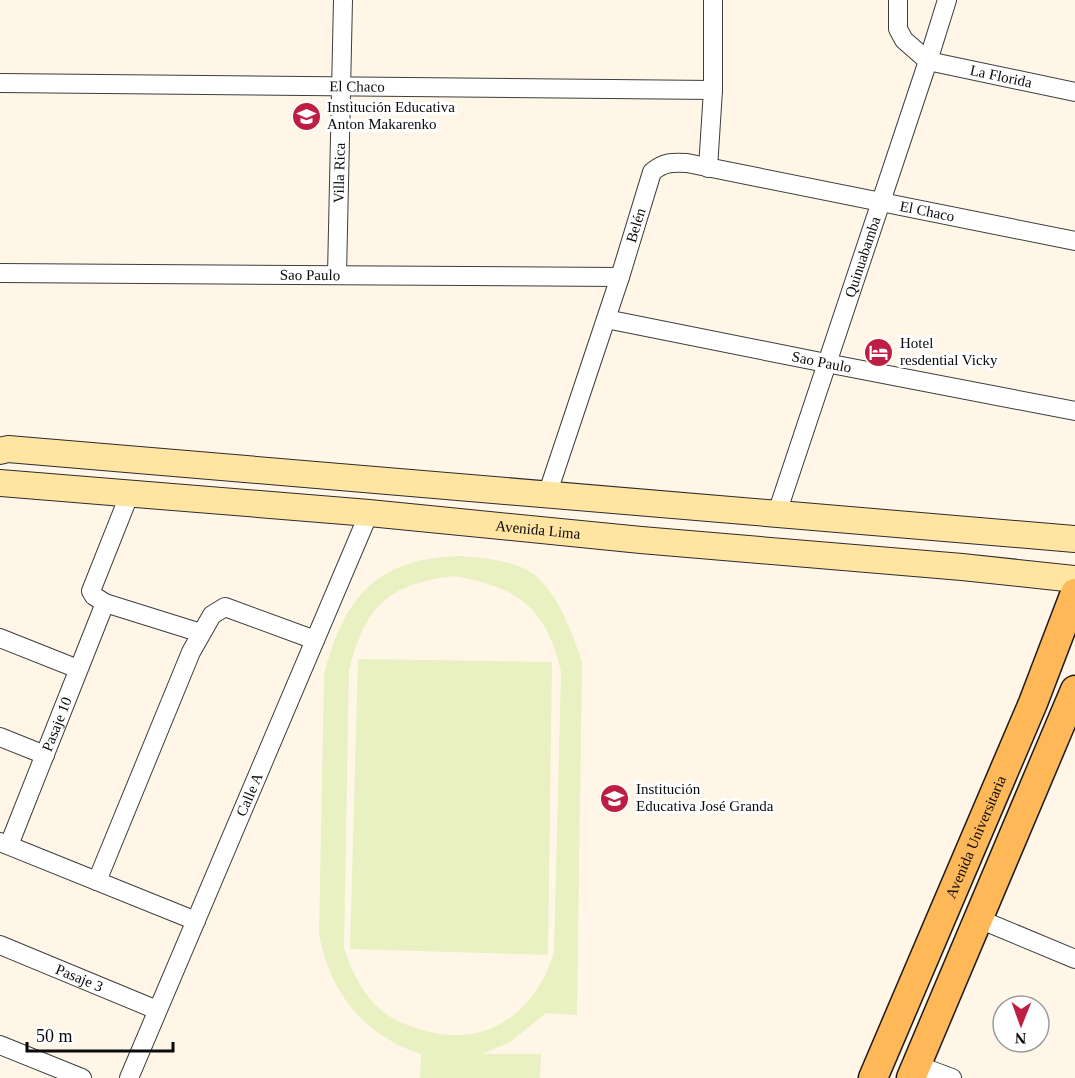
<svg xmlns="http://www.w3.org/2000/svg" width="1075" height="1078" font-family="Georgia,serif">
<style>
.pitch{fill:#e9f1c2;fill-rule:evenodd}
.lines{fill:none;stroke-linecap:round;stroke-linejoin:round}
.street-casing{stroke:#3d3d3d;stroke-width:20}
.secondary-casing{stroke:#2c2c2c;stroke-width:28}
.primary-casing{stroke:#1b1b1b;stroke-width:31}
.street{stroke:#fff;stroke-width:18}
.secondary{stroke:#ffe4a2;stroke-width:26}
.primary{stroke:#feb858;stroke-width:28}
.labels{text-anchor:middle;stroke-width:6;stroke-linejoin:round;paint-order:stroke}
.street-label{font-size:15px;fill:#0a0a0a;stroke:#fff}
.poi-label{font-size:15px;fill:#0a0a0a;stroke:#fff;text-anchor:start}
</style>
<rect width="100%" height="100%" fill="#fff6e7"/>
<g class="pitch">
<path d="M 462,556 C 483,558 506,560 525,569 C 555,583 573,634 582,662 L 577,1015 L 546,1013 L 510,1042 L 482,1054 L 541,1054 L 540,1078 L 420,1078 L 421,1054 C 363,1035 330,993 319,934 L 324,675 C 345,595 377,558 462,556 ZM 453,576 C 517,587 546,606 561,672 L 554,952 C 535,1017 479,1052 413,1027 C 402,1023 390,1018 381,1010 C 363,995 351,970 344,948 L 349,671 C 365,606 387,585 453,576 Z"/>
<path d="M 358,659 L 552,662 L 548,955 L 350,949 Z"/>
</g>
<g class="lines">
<defs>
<g id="street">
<path id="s1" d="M 898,0 L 898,29 L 904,40 L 928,61 L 1075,92"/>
<path id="s2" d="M 0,83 L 713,90"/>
<path d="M 708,168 L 713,90 L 713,0"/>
<path id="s3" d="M 0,273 L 620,277"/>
<path id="s4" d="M 337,275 L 343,0"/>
<path id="s5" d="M 606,319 L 826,363 L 1075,411"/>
<path d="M 130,493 L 91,591 L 94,596 L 105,603 L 201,633"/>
<path id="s6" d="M 547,495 L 620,277 L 652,172 C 664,162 673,162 687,163 L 1075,241"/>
<path id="s7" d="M 777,513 L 928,61 L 947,0"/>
<path d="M 0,638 L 78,669"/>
<path d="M 0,737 L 45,755"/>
<path d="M 0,842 L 196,921"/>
<path id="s8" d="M 9,845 L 105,603"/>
<path d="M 97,881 L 191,652 L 212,615 L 225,607 L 315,640"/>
<path d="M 979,919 L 1075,959"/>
<path id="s9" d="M 0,945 L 157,1010"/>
<path d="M 0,1045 L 82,1078"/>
<path d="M 917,1065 L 952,1078"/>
<path id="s10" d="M 129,1078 L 369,513"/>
</g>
<g id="secondary">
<path d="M 0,451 L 8,449 L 1075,539"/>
<path id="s11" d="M 0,483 L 369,513 L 641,540 L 962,567 L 1075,579"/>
</g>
<g id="primary">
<path id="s12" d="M 873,1078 L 1033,703 L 1075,593"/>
<path d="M 911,1078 L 1075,690"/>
</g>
</defs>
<use href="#street" class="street-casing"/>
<use href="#secondary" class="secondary-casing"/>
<use href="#primary" class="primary-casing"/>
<use href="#street" class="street"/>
<use href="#secondary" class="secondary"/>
<use href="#primary" class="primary"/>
</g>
<defs>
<symbol id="school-disc" viewBox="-11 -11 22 22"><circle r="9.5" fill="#be1e43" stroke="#fff"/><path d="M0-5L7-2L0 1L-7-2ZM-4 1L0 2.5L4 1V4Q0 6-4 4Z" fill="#fff"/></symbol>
<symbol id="hotel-disc" viewBox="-11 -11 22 22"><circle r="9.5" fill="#be1e43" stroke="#fff"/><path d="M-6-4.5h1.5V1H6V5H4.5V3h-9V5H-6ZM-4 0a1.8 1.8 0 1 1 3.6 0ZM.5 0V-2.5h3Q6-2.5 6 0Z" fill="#fff"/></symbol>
</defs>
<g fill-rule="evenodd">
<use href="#school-disc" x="290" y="100" width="33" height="33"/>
<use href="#hotel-disc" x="862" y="336" width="33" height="33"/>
<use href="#school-disc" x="598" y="782" width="33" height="33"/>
</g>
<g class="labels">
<g class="street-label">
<text dy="5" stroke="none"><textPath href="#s1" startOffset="148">La Florida</textPath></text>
<text dy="5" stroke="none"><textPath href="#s2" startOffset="357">El Chaco</textPath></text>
<text dy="5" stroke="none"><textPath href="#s4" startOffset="102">Villa Rica</textPath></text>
<text dy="5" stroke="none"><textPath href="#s6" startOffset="622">El Chaco</textPath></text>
<text dy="5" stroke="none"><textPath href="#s6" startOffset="284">Belén</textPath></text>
<text dy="5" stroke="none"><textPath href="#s7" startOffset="270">Quinuabamba</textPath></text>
<text dy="5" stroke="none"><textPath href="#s3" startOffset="310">Sao Paulo</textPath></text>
<text dy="5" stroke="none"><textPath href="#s5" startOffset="220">Sao Paulo</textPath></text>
<text dy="5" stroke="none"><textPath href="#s11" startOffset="540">Avenida Lima</textPath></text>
<text dy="5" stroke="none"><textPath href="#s8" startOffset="130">Pasaje 10</textPath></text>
<text dy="5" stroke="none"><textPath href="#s10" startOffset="308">Calle A</textPath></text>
<text dy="5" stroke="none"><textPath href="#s12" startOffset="262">Avenida Universitaria</textPath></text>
<text dy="5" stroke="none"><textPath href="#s9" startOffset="86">Pasaje 3</textPath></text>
</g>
<g class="poi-label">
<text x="327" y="112">Institución Educativa<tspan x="327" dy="17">Anton Makarenko</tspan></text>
<text x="900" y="348">Hotel<tspan x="900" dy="17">resdential Vicky</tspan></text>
<text x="636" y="794">Institución<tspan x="636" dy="17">Educativa José Granda</tspan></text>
</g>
</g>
<g transform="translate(1021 1024) rotate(181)"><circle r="28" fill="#ffffff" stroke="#9d9d9d" stroke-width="1.5"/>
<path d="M0-4.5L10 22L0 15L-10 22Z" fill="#be1e43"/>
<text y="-9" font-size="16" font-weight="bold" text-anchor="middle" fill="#0a0a0a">N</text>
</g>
<path d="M27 1042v9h146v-9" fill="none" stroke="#0a0a0a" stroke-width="3"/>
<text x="36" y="1042" font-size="18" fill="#0a0a0a" stroke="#ffffff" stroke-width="4.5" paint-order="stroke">50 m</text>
</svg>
